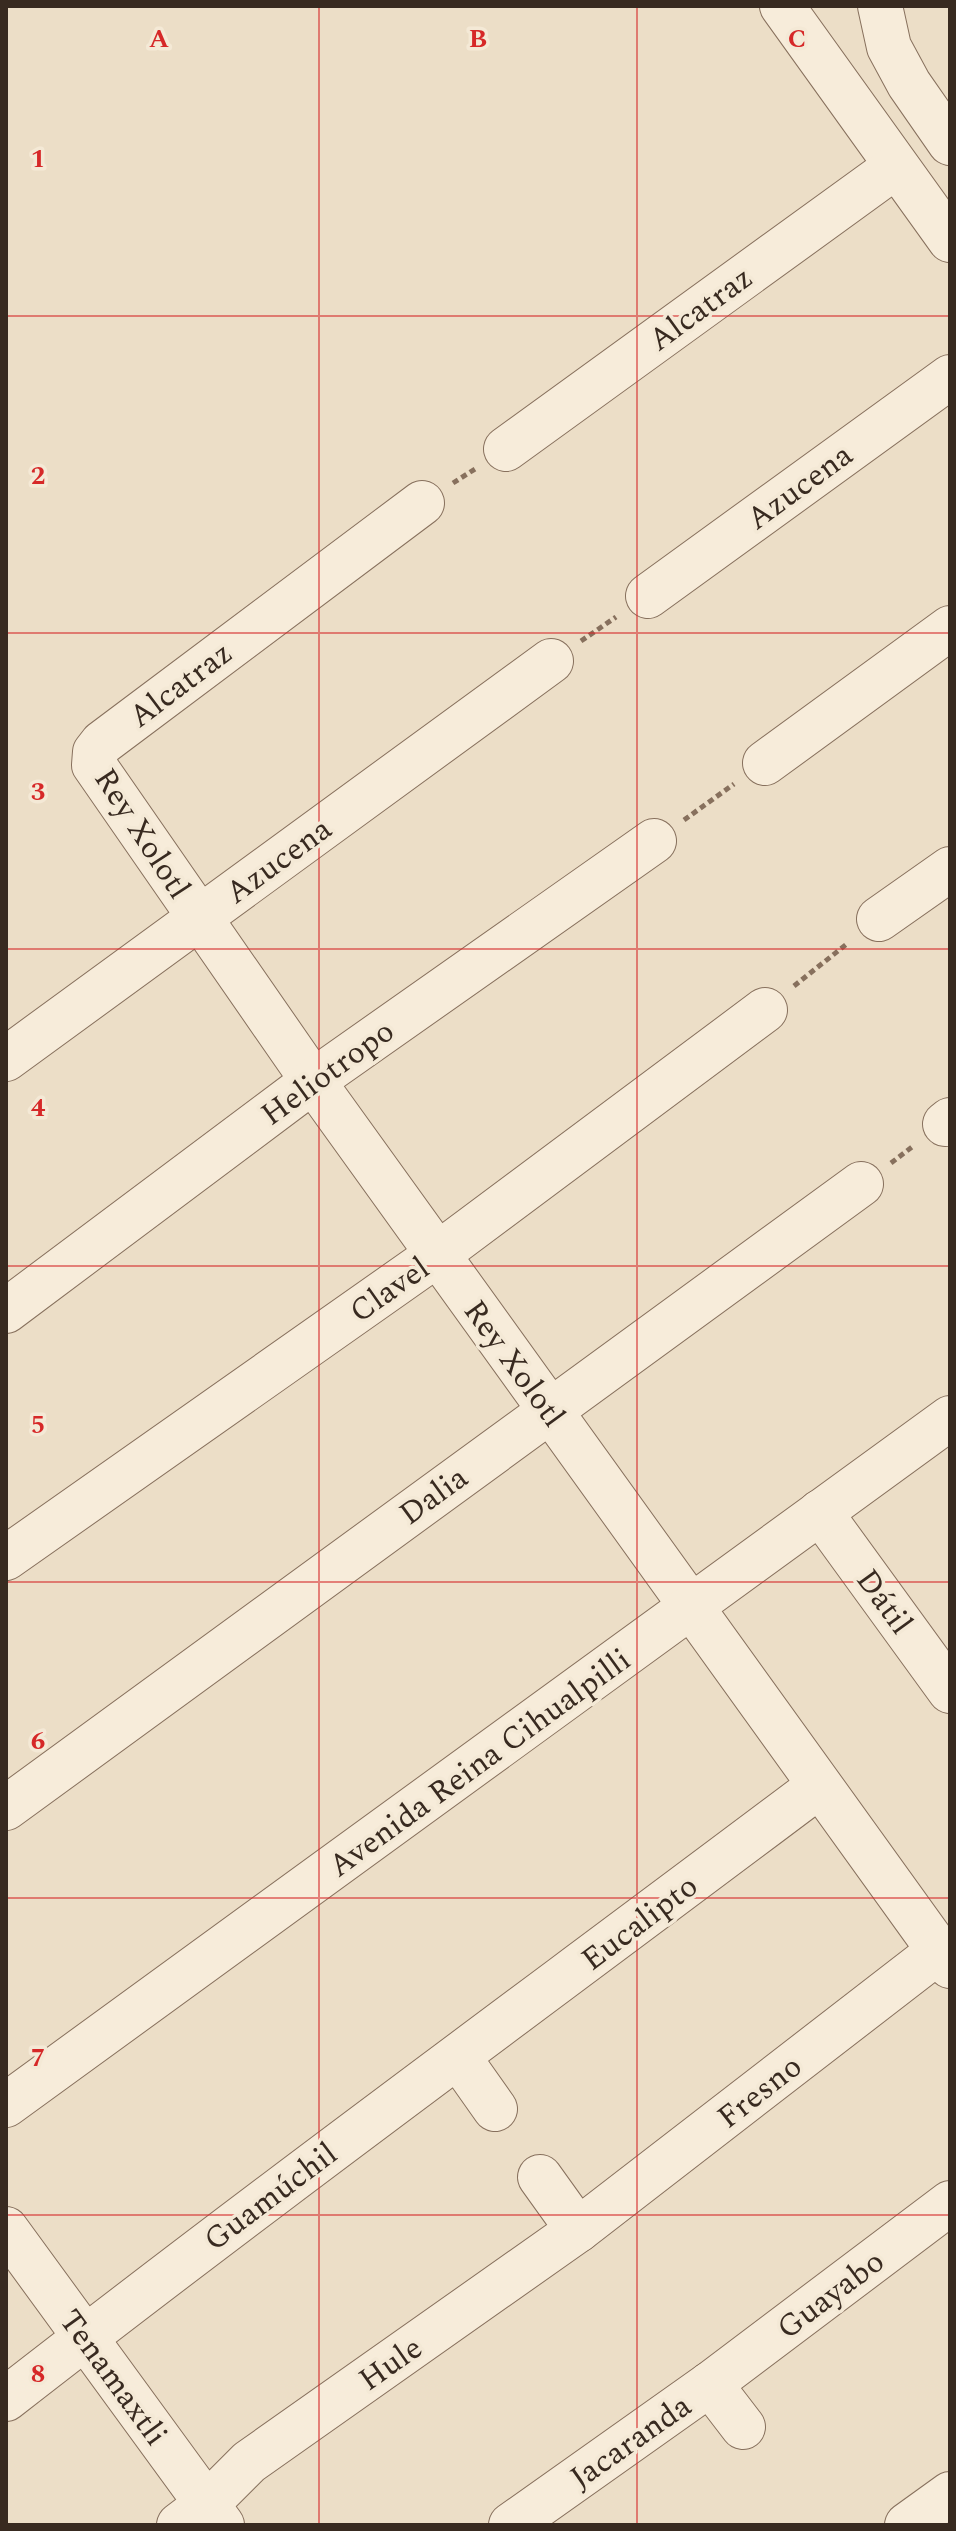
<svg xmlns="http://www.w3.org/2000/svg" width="956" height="2531" font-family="Spectral,serif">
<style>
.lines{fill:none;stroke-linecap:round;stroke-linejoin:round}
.minor-casing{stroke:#87705d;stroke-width:46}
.path{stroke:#87705d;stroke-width:5;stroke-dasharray:6 4;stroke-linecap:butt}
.minor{stroke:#f7ecda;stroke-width:44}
.grid{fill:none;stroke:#d62828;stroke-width:2;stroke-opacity:0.55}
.labels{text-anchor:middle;stroke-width:7;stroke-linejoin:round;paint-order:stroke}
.street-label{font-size:32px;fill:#382a20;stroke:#f4e9d6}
.grid-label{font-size:26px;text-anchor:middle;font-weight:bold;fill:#d62828;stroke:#f4e9d6;stroke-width:7;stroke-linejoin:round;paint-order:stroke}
</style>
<rect width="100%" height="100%" fill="#ecdec7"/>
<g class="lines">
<defs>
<g id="minor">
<path d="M 782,6 L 950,240"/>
<path d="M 880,6 L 889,47 L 909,84 L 950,143"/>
<path d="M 506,449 L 895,167"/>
<path d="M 422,503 L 102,743 L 95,752 L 94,765 L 313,1081 L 950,1966"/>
<path d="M 648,596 L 950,377"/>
<path d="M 765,763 L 950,628"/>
<path d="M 879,919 L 950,869"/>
<path d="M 6,1059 L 551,661"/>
<path d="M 945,1124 L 950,1120"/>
<path d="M 6,1311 L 313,1081 L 654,841"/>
<path d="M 820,1512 L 950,1691"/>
<path d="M 6,1558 L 438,1254 L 765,1010"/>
<path d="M 6,1808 L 861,1184"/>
<path d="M 459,2058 L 495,2109"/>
<path d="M 6,2105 L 950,1418"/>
<path d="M 540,2177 L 578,2230"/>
<path d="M 6,2229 L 222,2525"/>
<path d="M 710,2384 L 743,2427"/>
<path d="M 6,2399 C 274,2190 548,1990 819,1786"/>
<path d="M 179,2525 L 208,2503 L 249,2462 L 578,2230 L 939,1951"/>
<path d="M 511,2525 L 710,2384 L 950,2203"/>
<path d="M 907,2525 L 950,2494"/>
</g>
</defs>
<use href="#minor" class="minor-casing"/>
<g class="path">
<path d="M 453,483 L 475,469"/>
<path d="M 581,641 L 616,617"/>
<path d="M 684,820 L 734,784"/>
<path d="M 794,986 L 848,943"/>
<path d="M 891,1163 L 912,1147"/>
</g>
<use href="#minor" class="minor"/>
</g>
<path class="grid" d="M 319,6 L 319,2525M 637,6 L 637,2525M 6,316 L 950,316M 6,633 L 950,633M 6,949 L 950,949M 6,1266 L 950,1266M 6,1582 L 950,1582M 6,1898 L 950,1898M 6,2215 L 950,2215"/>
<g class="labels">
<g class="street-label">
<text transform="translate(700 308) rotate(-36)" y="11">Alcatraz</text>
<text transform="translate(799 486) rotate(-36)" y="11">Azucena</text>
<text transform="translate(180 684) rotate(-37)" y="11">Alcatraz</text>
<text transform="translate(143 833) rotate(57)" y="11">Rey Xolotl</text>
<text transform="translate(278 860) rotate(-36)" y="11">Azucena</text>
<text transform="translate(327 1072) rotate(-36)" y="11">Heliotropo</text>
<text transform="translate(389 1289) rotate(-35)" y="11">Clavel</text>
<text transform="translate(515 1363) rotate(54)" y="11">Rey Xolotl</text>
<text transform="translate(433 1495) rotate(-36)" y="11">Dalia</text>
<text transform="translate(885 1601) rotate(54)" y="11">Dátil</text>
<text transform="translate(479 1762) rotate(-36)" y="11">Avenida Reina Cihualpilli</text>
<text transform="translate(639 1922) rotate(-37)" y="11">Eucalipto</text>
<text transform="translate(759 2091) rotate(-38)" y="11">Fresno</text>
<text transform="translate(270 2196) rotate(-37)" y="11">Guamúchil</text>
<text transform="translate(830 2294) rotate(-37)" y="11">Guayabo</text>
<text transform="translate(390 2363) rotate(-35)" y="11">Hule</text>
<text transform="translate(114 2377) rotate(54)" y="11">Tenamaxtli</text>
<text transform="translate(630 2441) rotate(-35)" y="11">Jacaranda</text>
</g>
</g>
<g class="grid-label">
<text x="159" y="47">A</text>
<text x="478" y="47">B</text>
<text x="797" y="47">C</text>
<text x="38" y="167">1</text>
<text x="38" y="484">2</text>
<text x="38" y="800">3</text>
<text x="38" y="1116">4</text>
<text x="38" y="1433">5</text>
<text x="38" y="1749">6</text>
<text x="38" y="2066">7</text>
<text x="38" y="2382">8</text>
</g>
<rect width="956" height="2531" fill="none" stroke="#382a20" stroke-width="16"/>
</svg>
